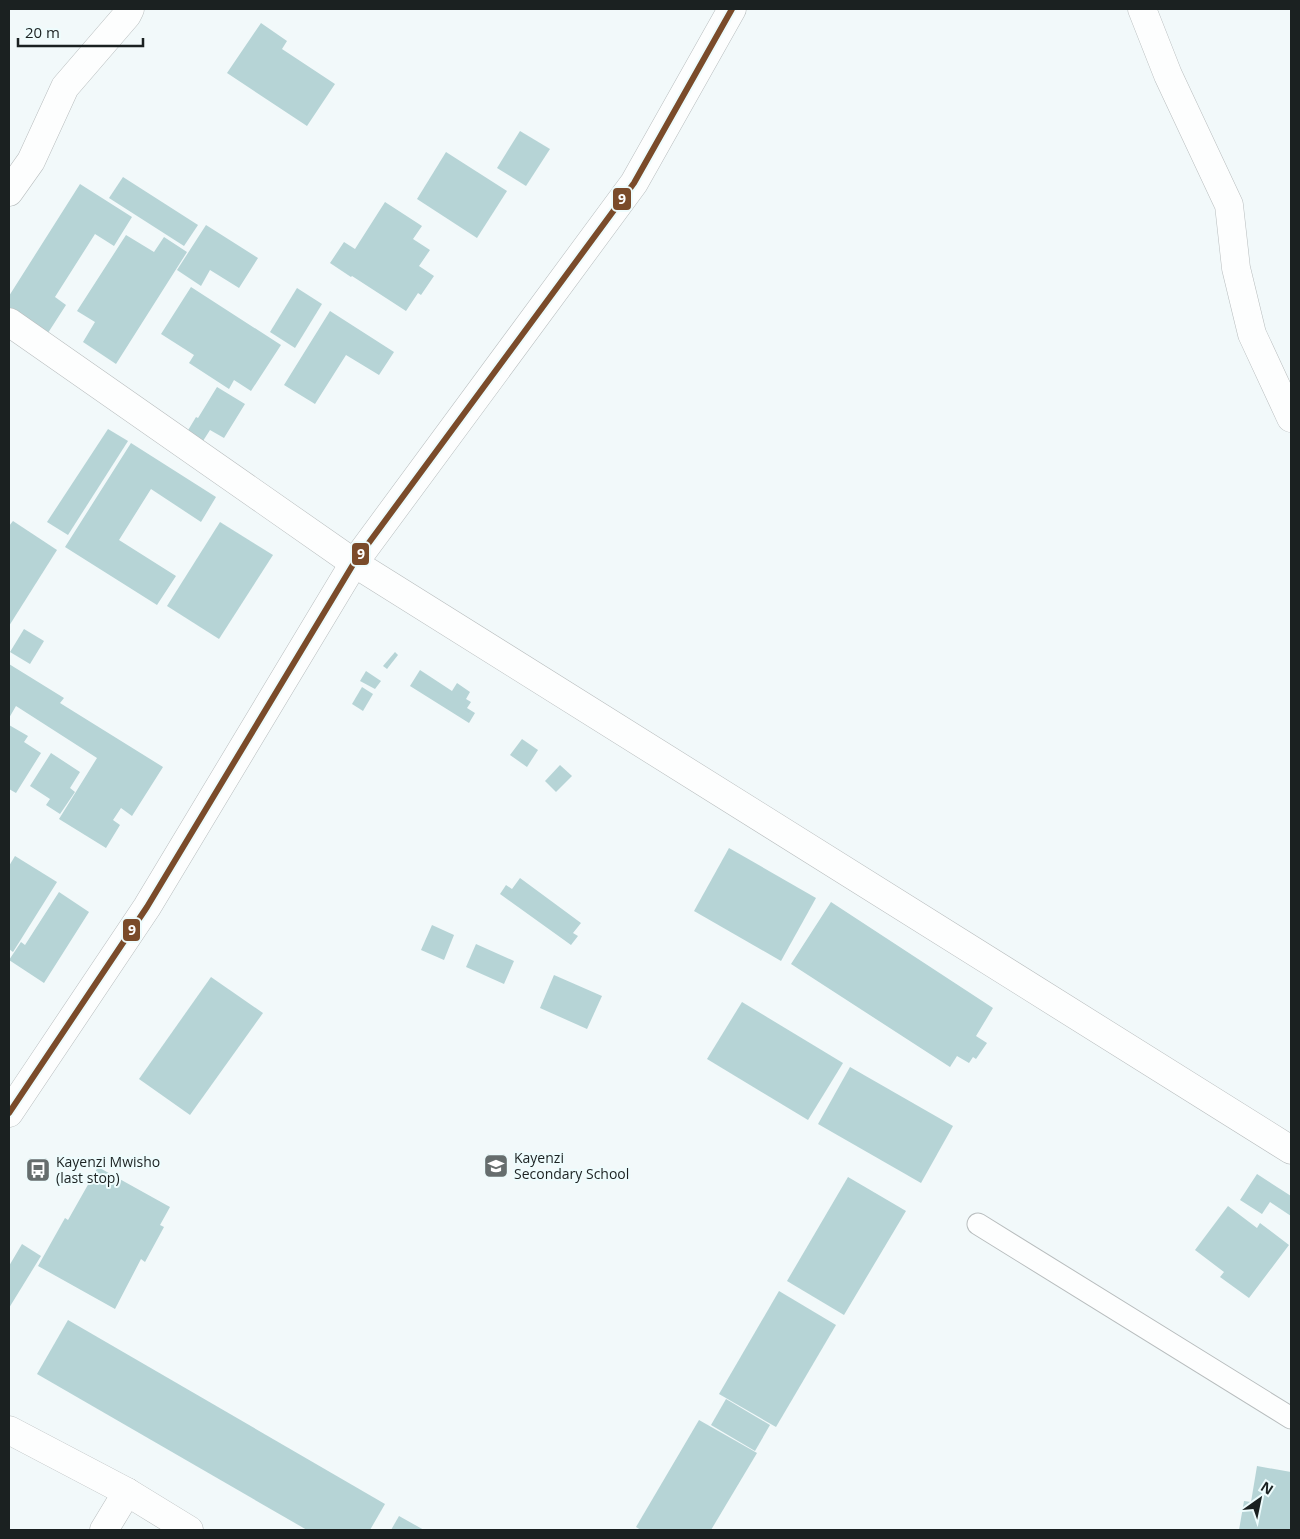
<svg xmlns="http://www.w3.org/2000/svg" width="1300" height="1539" font-family="'Open Sans',sans-serif">
<style>
.building{fill:#b6d4d6}
.lines{fill:none;stroke-linecap:round;stroke-linejoin:round}
.service-casing{stroke:#b8bdbe;stroke-width:23}
.minor-casing{stroke:#b8bdbe;stroke-width:29}
.service{stroke:#fdfefe;stroke-width:21}
.minor{stroke:#fdfefe;stroke-width:28}
.bus-1-casing{stroke:#eefcfd;stroke-width:10}
.bus-1{stroke:#7a4b2a;stroke-width:6}
.labels{text-anchor:middle;stroke-width:4;stroke-linejoin:round;paint-order:stroke}
.poi-label{font-size:14px;fill:#1b2121;stroke:#eefcfd;text-anchor:start}
.line-badge{stroke:#eefcfd;stroke-width:2}
.badge-label{font-size:14px;text-anchor:middle;font-weight:bold;fill:#fff}
</style>
<rect width="100%" height="100%" fill="#f2f9fa"/>
<g class="building">
<path d="M 261,23 L 287,41 L 282,49 L 335,84 L 307,126 L 227,73 Z"/>
<path d="M 520,131 L 550,149 L 526,186 L 497,168 Z"/>
<path d="M 446,152 L 507,191 L 477,238 L 417,199 Z"/>
<path d="M 123,177 L 198,225 L 184,246 L 109,198 Z"/>
<path d="M 80,184 L 132,217 L 114,246 L 95,234 L 55,297 L 66,305 L 46,336 L 9,313 L 9,296 Z"/>
<path d="M 385,202 L 422,226 L 413,239 L 430,250 L 419,266 L 434,276 L 421,295 L 418,293 L 406,311 L 352,276 L 351,277 L 330,263 L 344,242 L 355,249 Z"/>
<path d="M 206,225 L 258,258 L 239,288 L 210,270 L 201,286 L 177,270 Z"/>
<path d="M 126,235 L 154,252 L 164,237 L 187,252 L 116,364 L 83,342 L 95,322 L 77,311 Z"/>
<path d="M 191,287 L 281,345 L 251,391 L 234,380 L 229,389 L 189,363 L 194,355 L 161,334 Z"/>
<path d="M 297,288 L 322,304 L 295,348 L 270,332 Z"/>
<path d="M 330,311 L 394,352 L 379,375 L 346,355 L 315,404 L 284,385 Z"/>
<path d="M 217,387 L 245,404 L 224,438 L 210,430 L 203,441 L 187,432 L 196,417 L 198,418 Z"/>
<path d="M 108,429 L 128,441 L 68,535 L 47,522 Z"/>
<path d="M 131,443 L 216,497 L 201,522 L 151,489 L 119,540 L 176,576 L 157,605 L 65,547 Z"/>
<path d="M 13,521 L 57,550 L 9,626 L 9,526 Z"/>
<path d="M 220,522 L 273,555 L 219,639 L 167,606 Z"/>
<path d="M 24,629 L 44,641 L 30,664 L 10,652 Z"/>
<path d="M 395,652 L 398,655 L 387,669 L 383,666 Z"/>
<path d="M 9,664 L 64,698 L 60,703 L 163,767 L 132,816 L 121,808 L 113,820 L 120,825 L 106,848 L 59,819 L 97,758 L 16,706 L 9,718 Z"/>
<path d="M 420,670 L 452,691 L 457,683 L 470,692 L 466,699 L 471,702 L 467,708 L 475,713 L 469,723 L 410,686 Z"/>
<path d="M 366,671 L 381,681 L 375,689 L 360,681 Z"/>
<path d="M 362,687 L 373,694 L 363,711 L 352,704 Z"/>
<path d="M 9,725 L 28,736 L 24,742 L 41,753 L 16,793 L 9,789 Z"/>
<path d="M 522,739 L 538,750 L 527,767 L 510,755 Z"/>
<path d="M 51,753 L 80,772 L 70,788 L 75,792 L 60,814 L 46,805 L 50,799 L 30,786 Z"/>
<path d="M 560,765 L 572,776 L 556,792 L 545,781 Z"/>
<path d="M 729,848 L 816,898 L 781,961 L 694,911 Z"/>
<path d="M 15,856 L 57,882 L 13,952 L 9,949 L 9,866 Z"/>
<path d="M 520,878 L 581,923 L 573,933 L 578,936 L 571,945 L 500,894 L 506,885 L 512,889 Z"/>
<path d="M 59,892 L 89,912 L 44,983 L 9,960 L 21,942 L 25,945 Z"/>
<path d="M 831,902 L 993,1008 L 976,1036 L 987,1043 L 976,1059 L 973,1057 L 969,1063 L 957,1056 L 950,1067 L 791,964 Z"/>
<path d="M 432,925 L 454,935 L 444,960 L 421,950 Z"/>
<path d="M 476,944 L 514,961 L 504,984 L 466,967 Z"/>
<path d="M 554,975 L 602,996 L 587,1029 L 540,1008 Z"/>
<path d="M 211,977 L 263,1013 L 190,1115 L 139,1079 Z"/>
<path d="M 742,1002 L 843,1063 L 808,1120 L 707,1059 Z"/>
<path d="M 850,1067 L 953,1126 L 921,1183 L 818,1124 Z"/>
<path d="M 98,1167 L 170,1207 L 160,1225 L 164,1227 L 145,1262 L 141,1259 L 115,1309 L 38,1266 L 65,1218 L 68,1220 Z"/>
<path d="M 1257,1174 L 1291,1196 L 1291,1216 L 1270,1202 L 1262,1214 L 1240,1200 Z"/>
<path d="M 848,1177 L 906,1211 L 844,1315 L 787,1281 Z"/>
<path d="M 1228,1206 L 1257,1228 L 1260,1223 L 1289,1245 L 1249,1298 L 1220,1277 L 1224,1272 L 1195,1250 Z"/>
<path d="M 22,1244 L 41,1256 L 9,1308 L 9,1266 Z"/>
<path d="M 779,1291 L 836,1325 L 776,1427 L 719,1394 Z"/>
<path d="M 68,1320 L 385,1504 L 370,1530 L 307,1530 L 37,1374 Z"/>
<path d="M 726,1399 L 770,1425 L 755,1451 L 711,1425 Z"/>
<path d="M 699,1420 L 757,1453 L 711,1530 L 641,1530 L 636,1527 Z"/>
<path d="M 1257,1466 L 1291,1472 L 1291,1530 L 1239,1530 L 1244,1501 L 1251,1502 Z"/>
<path d="M 399,1516 L 424,1530 L 391,1530 Z"/>
</g>
<g class="lines">
<defs>
<path id="service" d="M 978,1224 L 1291,1418"/>
<g id="minor">
<path d="M 1142,9 L 1168,75 L 1229,205 L 1236,268 L 1252,334 L 1291,418"/>
<path d="M 9,192 L 31,161 L 65,87 L 127,15 L 130,9"/>
<path d="M 9,322 L 354,563 L 1291,1150"/>
<path d="M 9,1113 L 147,907 L 354,563 L 634,183 L 732,9"/>
<path d="M 9,1430 L 127,1492 L 189,1530"/>
<path d="M 104,1530 L 127,1492"/>
</g>
</defs>
<use href="#service" class="service-casing"/>
<use href="#minor" class="minor-casing"/>
<use href="#service" class="service"/>
<use href="#minor" class="minor"/>
<defs>
<path id="bus-1" d="M 9,1113 L 147,907 L 354,563 L 634,183 L 732,9"/>
</defs>
<use href="#bus-1" class="bus-1-casing"/>
<use href="#bus-1" class="bus-1"/>
</g>
<defs>
<symbol id="school-square" viewBox="-11 -11 22 22"><rect x="-9" y="-9" width="18" height="18" rx="4" fill="#666d6d" stroke="#eefcfd"/><path d="M0-5L7-2L0 1L-7-2ZM-4 1L0 2.5L4 1V4Q0 6-4 4Z" fill="#fff"/></symbol>
<symbol id="bus-square" viewBox="-11 -11 22 22"><rect x="-9" y="-9" width="18" height="18" rx="4" fill="#666d6d" stroke="#eefcfd"/><path d="M-5-6H5V4H4V6H2V4H-2V6H-4V4H-5ZM-3.5-4V0h7V-4ZM-3.5 1.2v1.5H-2V1.2ZM2 1.2v1.5H3.5V1.2Z" fill="#fff"/></symbol>
</defs>
<g fill-rule="evenodd">
<use href="#school-square" x="482" y="1152" width="28" height="28"/>
<use href="#bus-square" x="24" y="1156" width="28" height="28"/>
</g>
<g class="labels">
<g class="poi-label">
<text x="514" y="1163">Kayenzi<tspan x="514" dy="16">Secondary School</tspan></text>
<text x="56" y="1167">Kayenzi Mwisho<tspan x="56" dy="16">(last stop)</tspan></text>
</g>
</g>
<g class="line-badge">
<rect x="612" y="187" width="20" height="24" rx="5" fill="#7a4b2a"/>
<rect x="351" y="542" width="19" height="24" rx="5" fill="#7a4b2a"/>
<rect x="122" y="918" width="19" height="24" rx="5" fill="#7a4b2a"/>
</g>
<g class="badge-label">
<text x="622" y="204">9</text>
<text x="361" y="559">9</text>
<text x="132" y="935">9</text>
</g>
<rect width="1300" height="1539" fill="none" stroke="#1b2121" stroke-width="20"/>
<g transform="translate(1260 1499) rotate(33)" stroke="#eefcfd" stroke-width="4" paint-order="stroke">
<path d="M0-4L9 19L0 12L-9 19Z" fill="#1b2121"/>
<text y="-8" font-size="14" font-weight="bold" text-anchor="middle" fill="#1b2121">N</text>
</g>
<path d="M18 38v8h125v-8" fill="none" stroke="#1b2121" stroke-width="2.5"/>
<text x="25" y="38" font-size="15" fill="#1b2121" stroke="#eefcfd" stroke-width="4" paint-order="stroke">20 m</text>
</svg>
